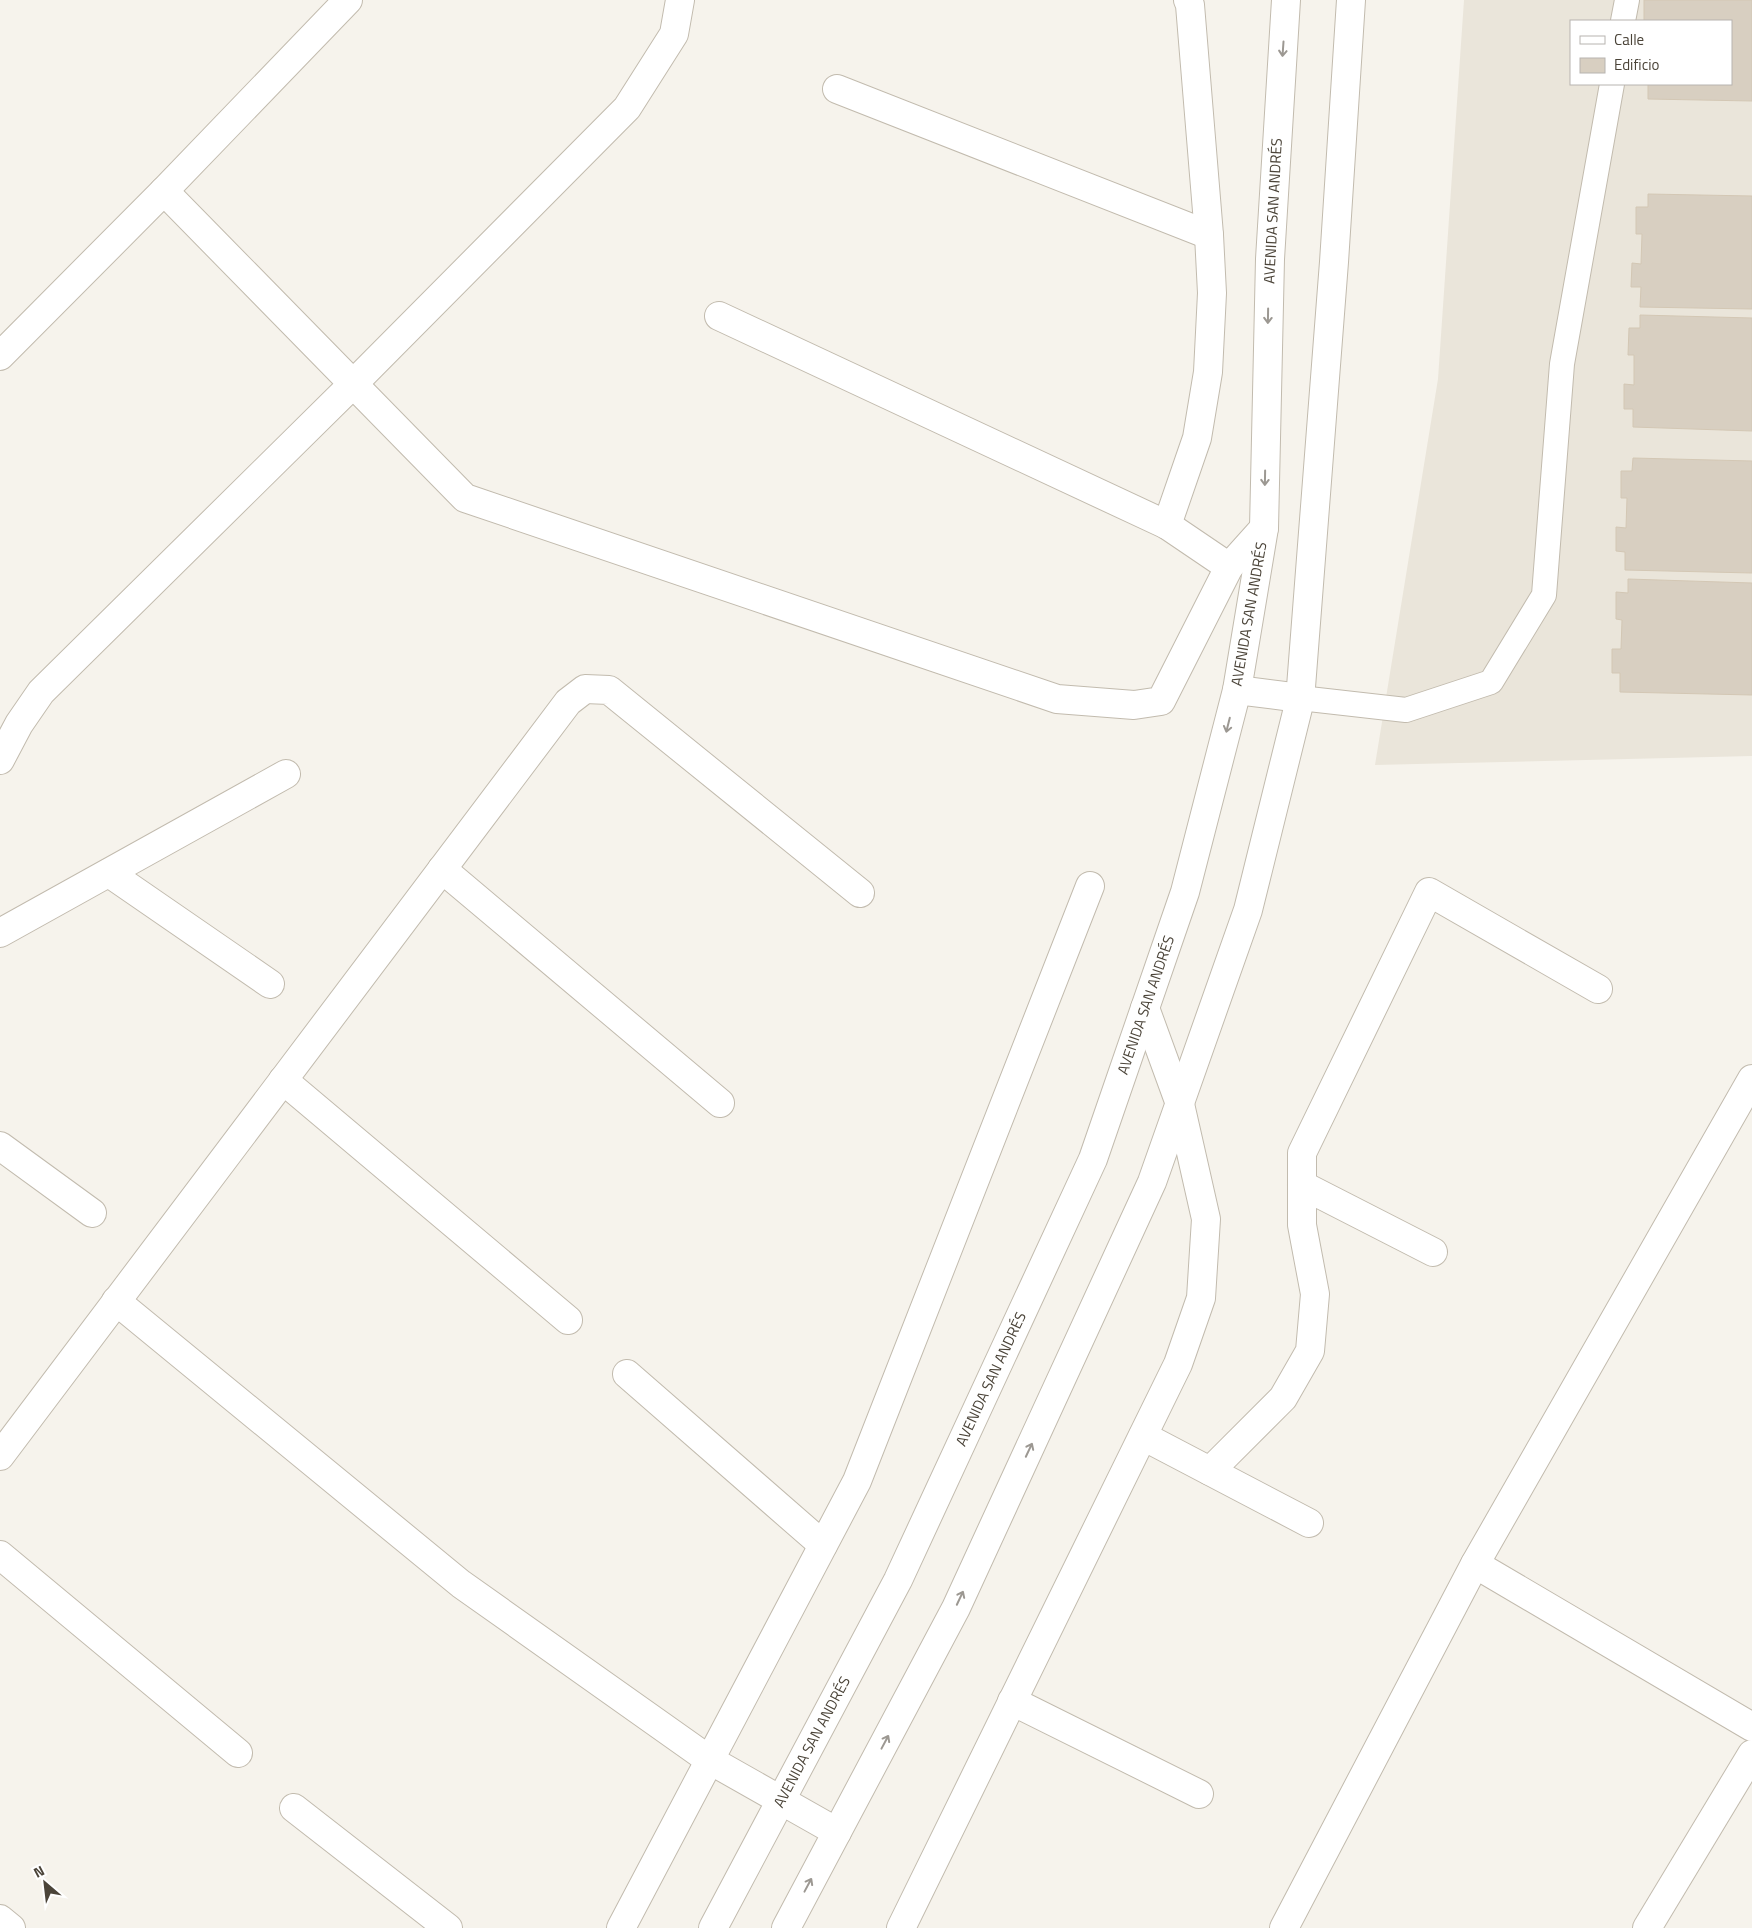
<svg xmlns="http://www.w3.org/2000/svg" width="1752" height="1928" font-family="'Titillium Web',sans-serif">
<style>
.residential{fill:#eae5da;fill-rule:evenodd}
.building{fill:#d8cfc1;stroke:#d3c7b4}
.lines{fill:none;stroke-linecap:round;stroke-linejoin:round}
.service-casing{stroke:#c2bbae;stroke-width:26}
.minor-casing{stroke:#c2bbae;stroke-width:30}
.service{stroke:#fff;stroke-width:24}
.minor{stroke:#fff;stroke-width:28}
.oneway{stroke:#9c9892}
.labels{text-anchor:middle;stroke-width:4;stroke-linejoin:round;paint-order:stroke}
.street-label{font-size:15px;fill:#4b4439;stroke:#fff}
</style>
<rect width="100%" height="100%" fill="#f6f3ec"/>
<path class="residential" d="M 1464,0 L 1752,0 L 1752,756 L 1375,765 L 1438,379 ZM 1571,21 L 1731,21 L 1731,84 L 1571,84 Z"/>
<g class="building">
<path d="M 1644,0 L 1752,0 L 1752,101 L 1648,99 L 1648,84 L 1731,84 L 1731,21 L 1644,21 Z"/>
<path d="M 1648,194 L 1752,196 L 1752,309 L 1640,307 L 1641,287 L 1631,287 L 1632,263 L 1641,264 L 1642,234 L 1636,234 L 1636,207 L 1648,207 Z"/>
<path d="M 1640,315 L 1752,318 L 1752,431 L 1633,427 L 1633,409 L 1624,409 L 1624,384 L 1634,385 L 1634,355 L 1628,355 L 1629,328 L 1640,328 Z"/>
<path d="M 1633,458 L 1752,461 L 1752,573 L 1625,570 L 1625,552 L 1616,551 L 1616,527 L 1626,528 L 1627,498 L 1621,498 L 1621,471 L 1632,471 Z"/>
<path d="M 1628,579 L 1752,583 L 1752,695 L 1620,692 L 1620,673 L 1612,673 L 1612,649 L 1621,649 L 1622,620 L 1616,619 L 1616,592 L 1628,593 Z"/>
</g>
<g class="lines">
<defs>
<g id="service">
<path d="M 1623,21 L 1627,0"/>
<path d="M 1300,698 L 1406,710 L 1491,682 L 1544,595 L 1562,364 L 1612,84"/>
</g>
<g id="minor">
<path d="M 837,89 L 1209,235"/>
<path d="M 164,191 L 465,498 L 1057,699 L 1134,705 L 1161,701 L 1229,567 L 1264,528"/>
<path d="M 719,316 L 1167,525 L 1229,567"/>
<path d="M 0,356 L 164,191 L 348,0"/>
<path d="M 1167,525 L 1197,438 L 1208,372 L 1212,293 L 1209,235 L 1190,5 L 1188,0"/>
<path d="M 1237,690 L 1300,698"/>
<path d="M 0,760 L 19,724 L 41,692 L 353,384 L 627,108 L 674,34 L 680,0"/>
<path d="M 442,869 L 720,1103"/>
<path d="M 109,873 L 270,984"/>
<path d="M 0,933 L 286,774"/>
<path d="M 283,1080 L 568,1320"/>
<path d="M 0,1146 L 92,1213"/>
<path d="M 1302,1185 L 1433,1252"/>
<path d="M 116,1301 L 461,1584 L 708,1759 L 837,1832"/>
<path d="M 627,1374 L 823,1545"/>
<path d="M 1143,1436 L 1309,1523"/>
<path d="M 0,1456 L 568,702 L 585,689 L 609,690 L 860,893"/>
<path d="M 1210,1471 L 1283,1398 L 1310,1351 L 1315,1294 L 1302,1225 L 1302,1153 L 1429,892 L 1598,989"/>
<path d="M 0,1555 L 238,1753"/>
<path d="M 1475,1564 L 1752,1727"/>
<path d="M 1012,1701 L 1199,1794"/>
<path d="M 294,1808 L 448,1928"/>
<path d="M 0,1919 L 11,1928"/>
<path d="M 621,1928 L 857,1481 L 1090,886"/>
<path d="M 713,1928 L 898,1580 L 1093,1159 L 1185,892 L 1237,690 L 1264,528 L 1270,259 L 1286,0"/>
<path d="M 786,1928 L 956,1608 L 1152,1182 L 1248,910 L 1300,700 L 1334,262 L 1351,0"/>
<path d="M 901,1928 L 1178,1364 L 1201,1298 L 1206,1219 L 1180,1104 L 1145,1008"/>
<path d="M 1284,1928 L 1475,1564 L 1752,1079"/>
<path d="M 1647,1928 L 1752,1754"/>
</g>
</defs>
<use href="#service" class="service-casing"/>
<use href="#minor" class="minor-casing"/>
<use href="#service" class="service"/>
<use href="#minor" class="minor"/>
</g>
<defs><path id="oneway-shaft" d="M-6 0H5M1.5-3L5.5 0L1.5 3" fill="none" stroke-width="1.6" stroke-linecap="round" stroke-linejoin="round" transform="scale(1.25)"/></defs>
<g class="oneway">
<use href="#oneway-shaft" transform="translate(1283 49) rotate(94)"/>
<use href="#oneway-shaft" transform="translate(1268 316) rotate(91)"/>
<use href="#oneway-shaft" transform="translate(1265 478) rotate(91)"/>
<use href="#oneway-shaft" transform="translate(1228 725) rotate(104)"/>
<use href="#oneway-shaft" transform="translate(1029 1450) rotate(-65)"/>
<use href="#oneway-shaft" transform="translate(960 1598) rotate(-65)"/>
<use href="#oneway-shaft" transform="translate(885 1742) rotate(-62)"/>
<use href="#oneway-shaft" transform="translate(808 1885) rotate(-62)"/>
</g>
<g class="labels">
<g class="street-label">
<text transform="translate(1273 211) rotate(-87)" y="5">AVENIDA SAN ANDRÉS</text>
<text transform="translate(1249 614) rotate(-80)" y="5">AVENIDA SAN ANDRÉS</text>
<text transform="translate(1146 1005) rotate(-71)" y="5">AVENIDA SAN ANDRÉS</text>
<text transform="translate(991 1379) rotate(-65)" y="5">AVENIDA SAN ANDRÉS</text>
<text transform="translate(812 1742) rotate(-62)" y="5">AVENIDA SAN ANDRÉS</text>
</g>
</g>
<rect x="1570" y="20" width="162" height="65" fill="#ffffff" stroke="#b7b4b0"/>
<rect x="1580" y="36" width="25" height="8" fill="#ffffff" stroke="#b7b4b0"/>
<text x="1614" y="45" font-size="15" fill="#4b4439">Calle</text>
<rect x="1580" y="58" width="25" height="15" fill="#d8cfc1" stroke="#b7b4b0"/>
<text x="1614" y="70" font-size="15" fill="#4b4439">Edificio</text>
<g transform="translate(45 1883) rotate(332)" stroke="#ffffff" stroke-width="4" paint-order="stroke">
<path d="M0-4L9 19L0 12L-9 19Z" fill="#4b4439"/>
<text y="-8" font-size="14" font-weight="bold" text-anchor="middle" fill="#4b4439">N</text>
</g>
</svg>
